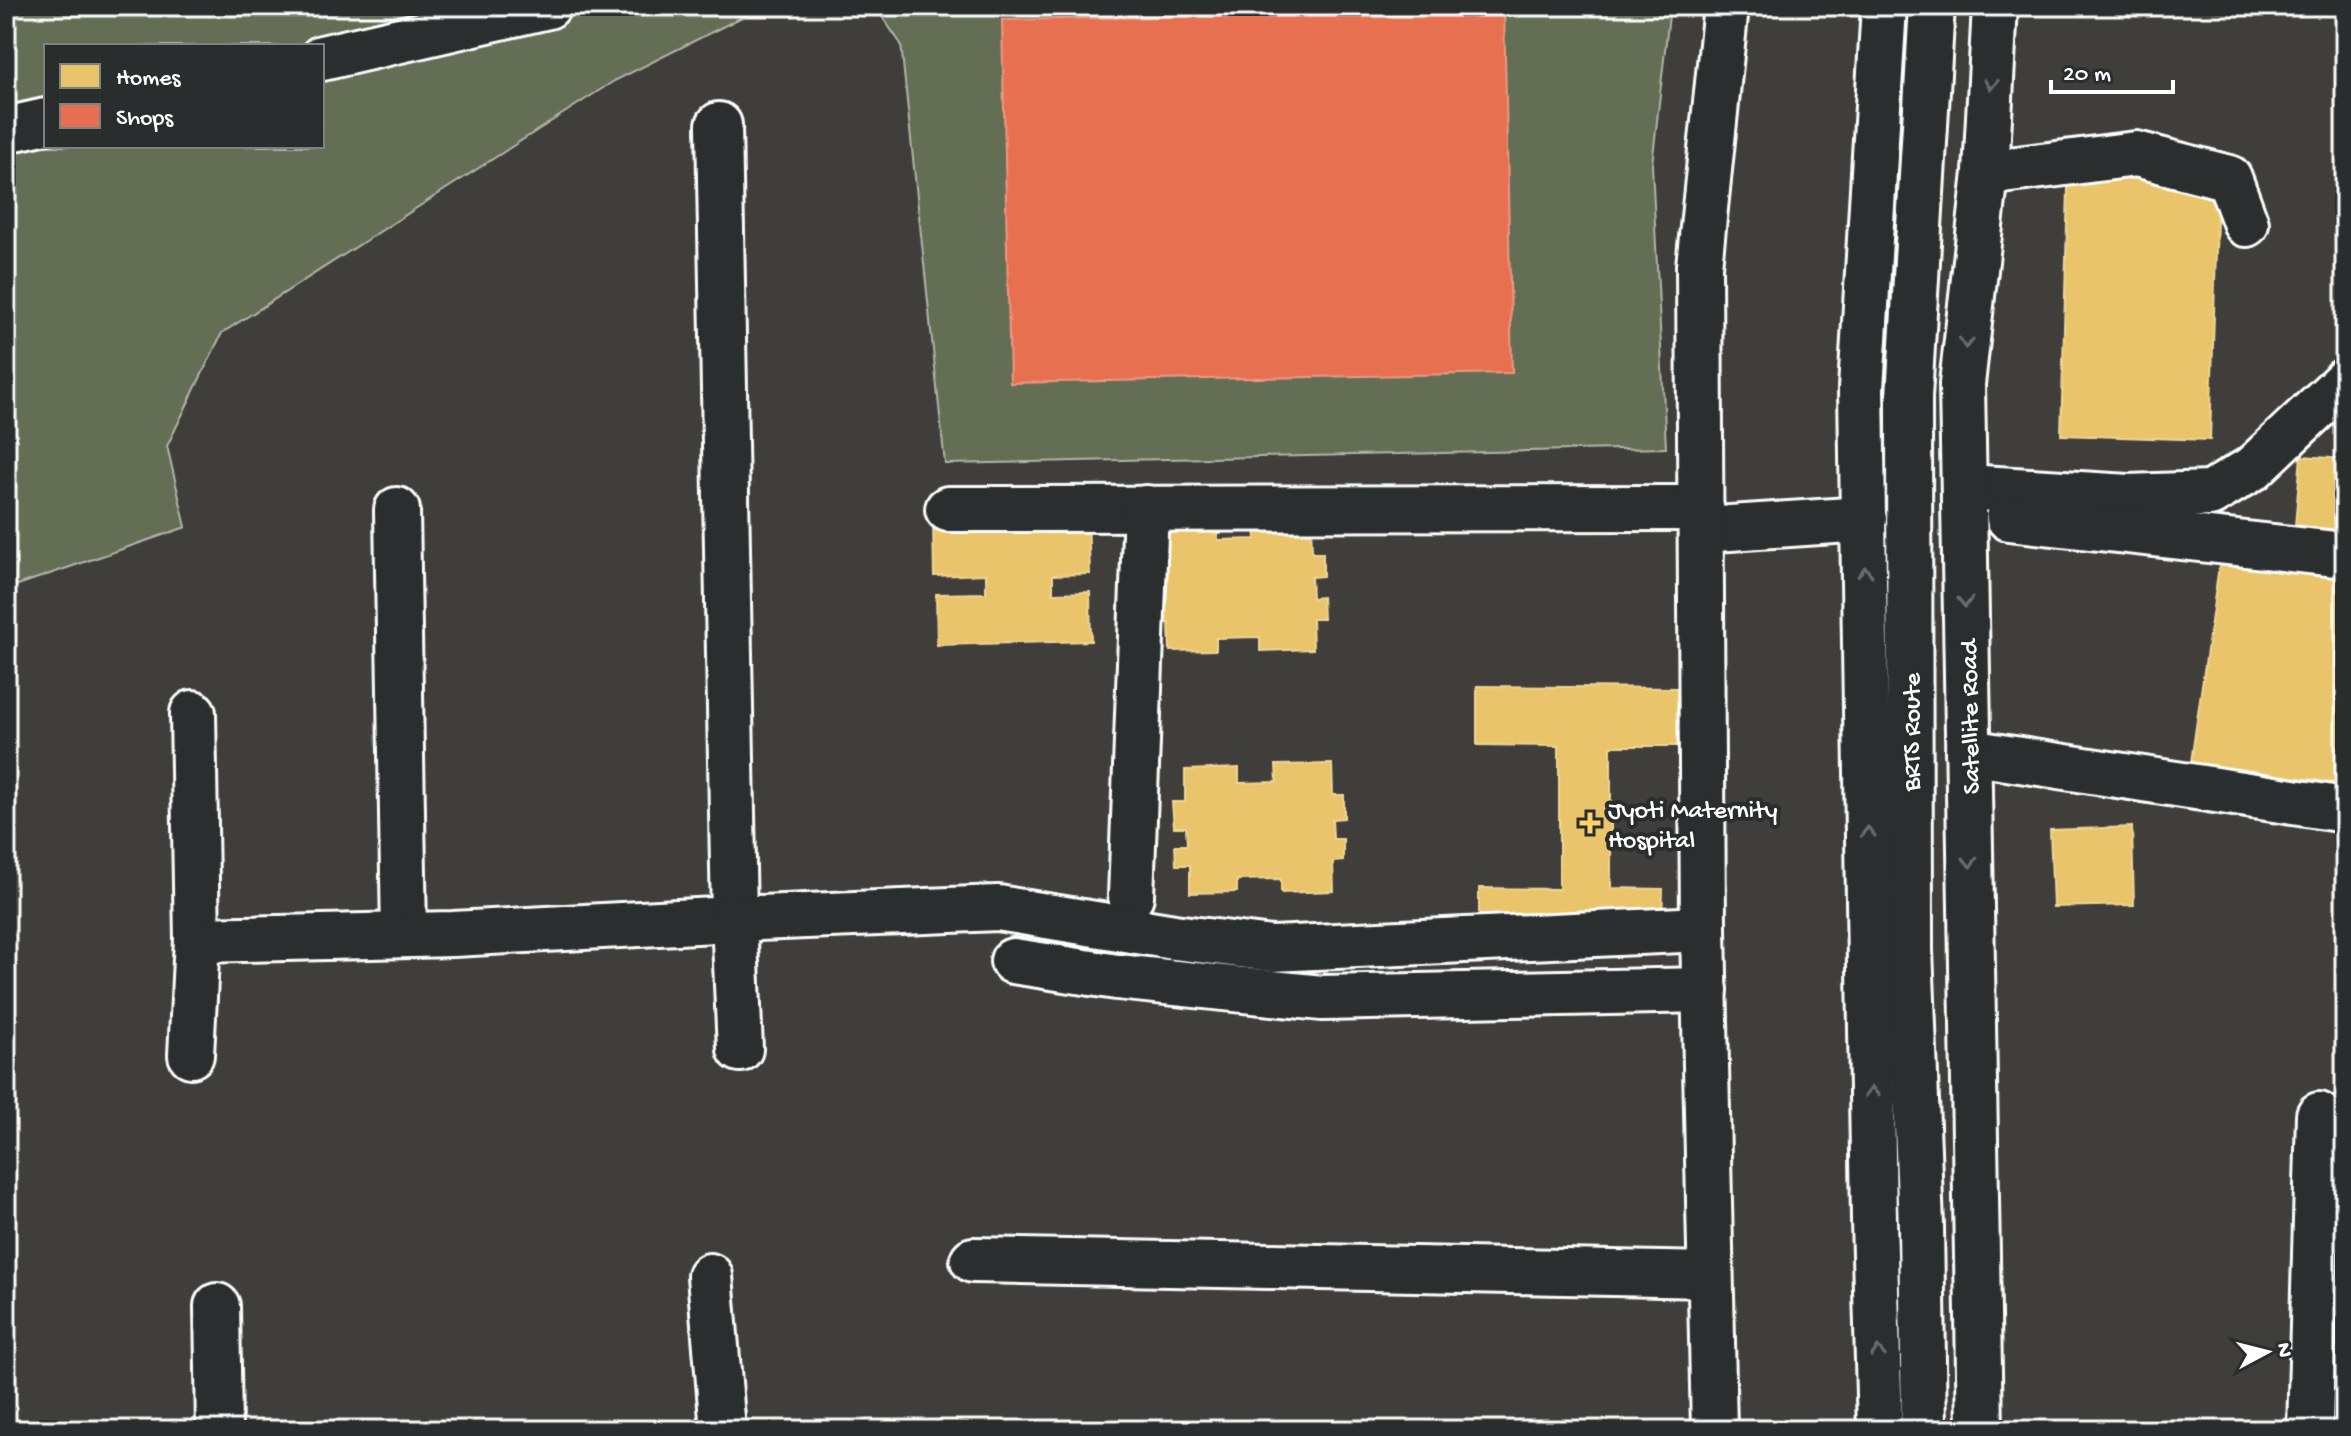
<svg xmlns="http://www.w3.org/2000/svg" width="2351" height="1436" font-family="'Gochi Hand',sans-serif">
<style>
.green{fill:#646e54;stroke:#b2b6aa;stroke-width:2;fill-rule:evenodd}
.homes{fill:#e9c46a;stroke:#f0d697;stroke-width:2}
.shops{fill:#e76f51;stroke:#ee9a85;stroke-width:2}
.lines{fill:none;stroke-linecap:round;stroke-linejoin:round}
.minor-casing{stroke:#fff;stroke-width:50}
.major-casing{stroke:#fff;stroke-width:50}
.minor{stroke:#2a2d2e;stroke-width:44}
.major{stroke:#2a2d2e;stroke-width:44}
.oneway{stroke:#6a6c6d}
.poi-dot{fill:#ffd166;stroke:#2a2d2e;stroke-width:3}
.labels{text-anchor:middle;stroke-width:8;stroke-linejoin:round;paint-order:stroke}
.street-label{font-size:26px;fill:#fff;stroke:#2a2d2e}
.poi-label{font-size:26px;fill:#fff;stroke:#2a2d2e;text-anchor:start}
</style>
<rect width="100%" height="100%" fill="#403e3b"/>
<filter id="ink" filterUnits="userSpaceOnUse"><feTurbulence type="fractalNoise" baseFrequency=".0125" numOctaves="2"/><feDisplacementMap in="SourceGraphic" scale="16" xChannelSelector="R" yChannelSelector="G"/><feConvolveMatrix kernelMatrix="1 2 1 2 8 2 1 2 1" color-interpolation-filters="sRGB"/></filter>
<g filter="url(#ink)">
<g class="green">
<path d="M 6,6 L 764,6 L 614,81 L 222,333 L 167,446 L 186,527 L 6,589 ZM 46,46 L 322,46 L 322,146 L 46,146 Z"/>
<path d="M 836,6 L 1670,6 L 1652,165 L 1666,448 L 945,464 L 901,44 L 880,14 Z"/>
</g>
<g class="homes">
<path d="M 2163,6 L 2243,6 L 2243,13 Z"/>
<path d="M 2069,153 L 2219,157 L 2210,440 L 2061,435 Z"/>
<path d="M 2301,456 L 2345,459 L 2345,541 L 2294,537 Z"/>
<path d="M 1088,517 L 1090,574 L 1053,575 L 1053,593 L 1090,592 L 1091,641 L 937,645 L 936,594 L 986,593 L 986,574 L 934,576 L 933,522 Z"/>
<path d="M 1311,522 L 1312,553 L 1323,553 L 1323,576 L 1311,577 L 1312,598 L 1322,597 L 1323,619 L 1312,619 L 1313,649 L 1260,651 L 1260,637 L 1216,638 L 1216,650 L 1170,651 L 1169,623 L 1155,624 L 1154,603 L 1166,602 L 1165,584 L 1153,585 L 1164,528 L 1218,526 L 1218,540 L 1256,539 L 1255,524 Z"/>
<path d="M 2221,552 L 2345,570 L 2345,784 L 2191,762 Z"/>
<path d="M 1477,686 L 1677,688 L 1677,746 L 1611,746 L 1611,888 L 1663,889 L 1662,928 L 1479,927 L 1479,888 L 1559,889 L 1559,746 L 1477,745 Z"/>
<path d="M 1332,764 L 1333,795 L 1344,795 L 1344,818 L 1332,819 L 1333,839 L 1343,839 L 1343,861 L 1333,862 L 1334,891 L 1281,893 L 1281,879 L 1237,880 L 1237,892 L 1190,893 L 1190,865 L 1176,865 L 1175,845 L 1187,845 L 1186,827 L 1174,827 L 1172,802 L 1185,802 L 1185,770 L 1239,768 L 1239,783 L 1277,782 L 1276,765 Z"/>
<path d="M 2132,827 L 2134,905 L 2053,907 L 2050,830 Z"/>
</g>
<path class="shops" d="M 1504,10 L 1512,373 L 1010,383 L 1002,20 Z"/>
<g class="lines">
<defs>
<g id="minor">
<path d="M 322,58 L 548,6"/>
<path d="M 6,130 L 46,121"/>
<path d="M 1986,173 L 2136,154 L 2229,178 L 2246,224"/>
<path d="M 1965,487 L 2129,497 L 2210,494 L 2253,468 L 2345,381"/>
<path d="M 948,509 L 1701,508"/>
<path d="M 397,510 L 404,935"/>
<path d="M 2009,518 L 2345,555"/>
<path d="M 1701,530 L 1864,519"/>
<path d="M 193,713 L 197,940 L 453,934 L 734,919 L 719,125"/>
<path d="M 1968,752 L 2345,810"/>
<path d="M 1131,896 L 1146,508"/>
<path d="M 1013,961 L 1117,977 L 1322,998 L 1705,990"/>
<path d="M 740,1049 L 734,919 L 998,908 L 1174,937 L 1272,949 L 1703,929"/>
<path d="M 191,1055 L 197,940"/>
<path d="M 973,1260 L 1710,1275"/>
<path d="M 710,1276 L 723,1430"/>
<path d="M 217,1306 L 219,1430"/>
<path d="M 1714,1430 L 1703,929 L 1699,266 L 1726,6"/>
<path d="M 1924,1430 L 1921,1226 L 1910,950 L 1909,397 L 1932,6"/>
<path d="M 2310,1430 L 2319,1115"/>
</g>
<g id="major">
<path d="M 1880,1430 L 1874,1220 L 1861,389 L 1884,6"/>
<path d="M 1980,1430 L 1962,384 L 1986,173 L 1995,6"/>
</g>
</defs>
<use href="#minor" class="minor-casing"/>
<use href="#major" class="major-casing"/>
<use href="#minor" class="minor"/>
<use href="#major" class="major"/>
</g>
<defs><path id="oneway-chevron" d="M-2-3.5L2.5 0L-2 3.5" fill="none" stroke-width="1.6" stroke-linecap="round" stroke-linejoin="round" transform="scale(2)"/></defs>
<g class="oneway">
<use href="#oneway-chevron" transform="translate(1991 84) rotate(93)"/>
<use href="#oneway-chevron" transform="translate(1966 343) rotate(97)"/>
<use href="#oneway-chevron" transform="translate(1865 572) rotate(-91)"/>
<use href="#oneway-chevron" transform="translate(1965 602) rotate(89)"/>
<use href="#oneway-chevron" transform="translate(1868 832) rotate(-91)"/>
<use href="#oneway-chevron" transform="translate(1970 862) rotate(89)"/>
<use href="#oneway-chevron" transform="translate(1872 1092) rotate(-91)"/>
<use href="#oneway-chevron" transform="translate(1878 1352) rotate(-92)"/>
</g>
</g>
<path class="poi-dot" d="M1586 811h8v8h8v8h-8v8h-8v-8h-8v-8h8z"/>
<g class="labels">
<g class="street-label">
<text transform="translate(1968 717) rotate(-91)" y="9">Satellite Road</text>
<text transform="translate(1910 732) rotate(-90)" y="9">BRTS Route</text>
</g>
<g class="poi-label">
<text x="1608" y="817">Jyoti Maternity<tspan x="1608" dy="30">Hospital</tspan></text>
</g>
</g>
<rect width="2351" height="1436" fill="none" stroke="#2a2d2e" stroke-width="32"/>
<rect x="16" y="16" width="2319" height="1404" fill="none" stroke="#fff" stroke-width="3" filter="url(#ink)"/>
<rect x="44" y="44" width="280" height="104" fill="#2a2d2e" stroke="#7f8182" stroke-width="2"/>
<rect x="60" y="64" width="40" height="24" fill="#e9c46a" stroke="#7f8182" stroke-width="2"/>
<text x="116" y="84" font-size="24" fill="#ffffff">Homes</text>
<rect x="60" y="104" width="40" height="24" fill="#e76f51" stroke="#7f8182" stroke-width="2"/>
<text x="116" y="124" font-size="24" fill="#ffffff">Shops</text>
<g transform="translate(2267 1352) rotate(83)" stroke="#2a2d2e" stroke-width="6" paint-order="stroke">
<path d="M0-6L14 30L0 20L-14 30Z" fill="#ffffff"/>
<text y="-12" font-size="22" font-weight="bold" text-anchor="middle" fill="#ffffff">N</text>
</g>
<path d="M2051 80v12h122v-12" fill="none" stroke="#ffffff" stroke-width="4"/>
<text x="2063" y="80" font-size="24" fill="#ffffff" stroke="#2a2d2e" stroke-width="6" paint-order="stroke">20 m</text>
</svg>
